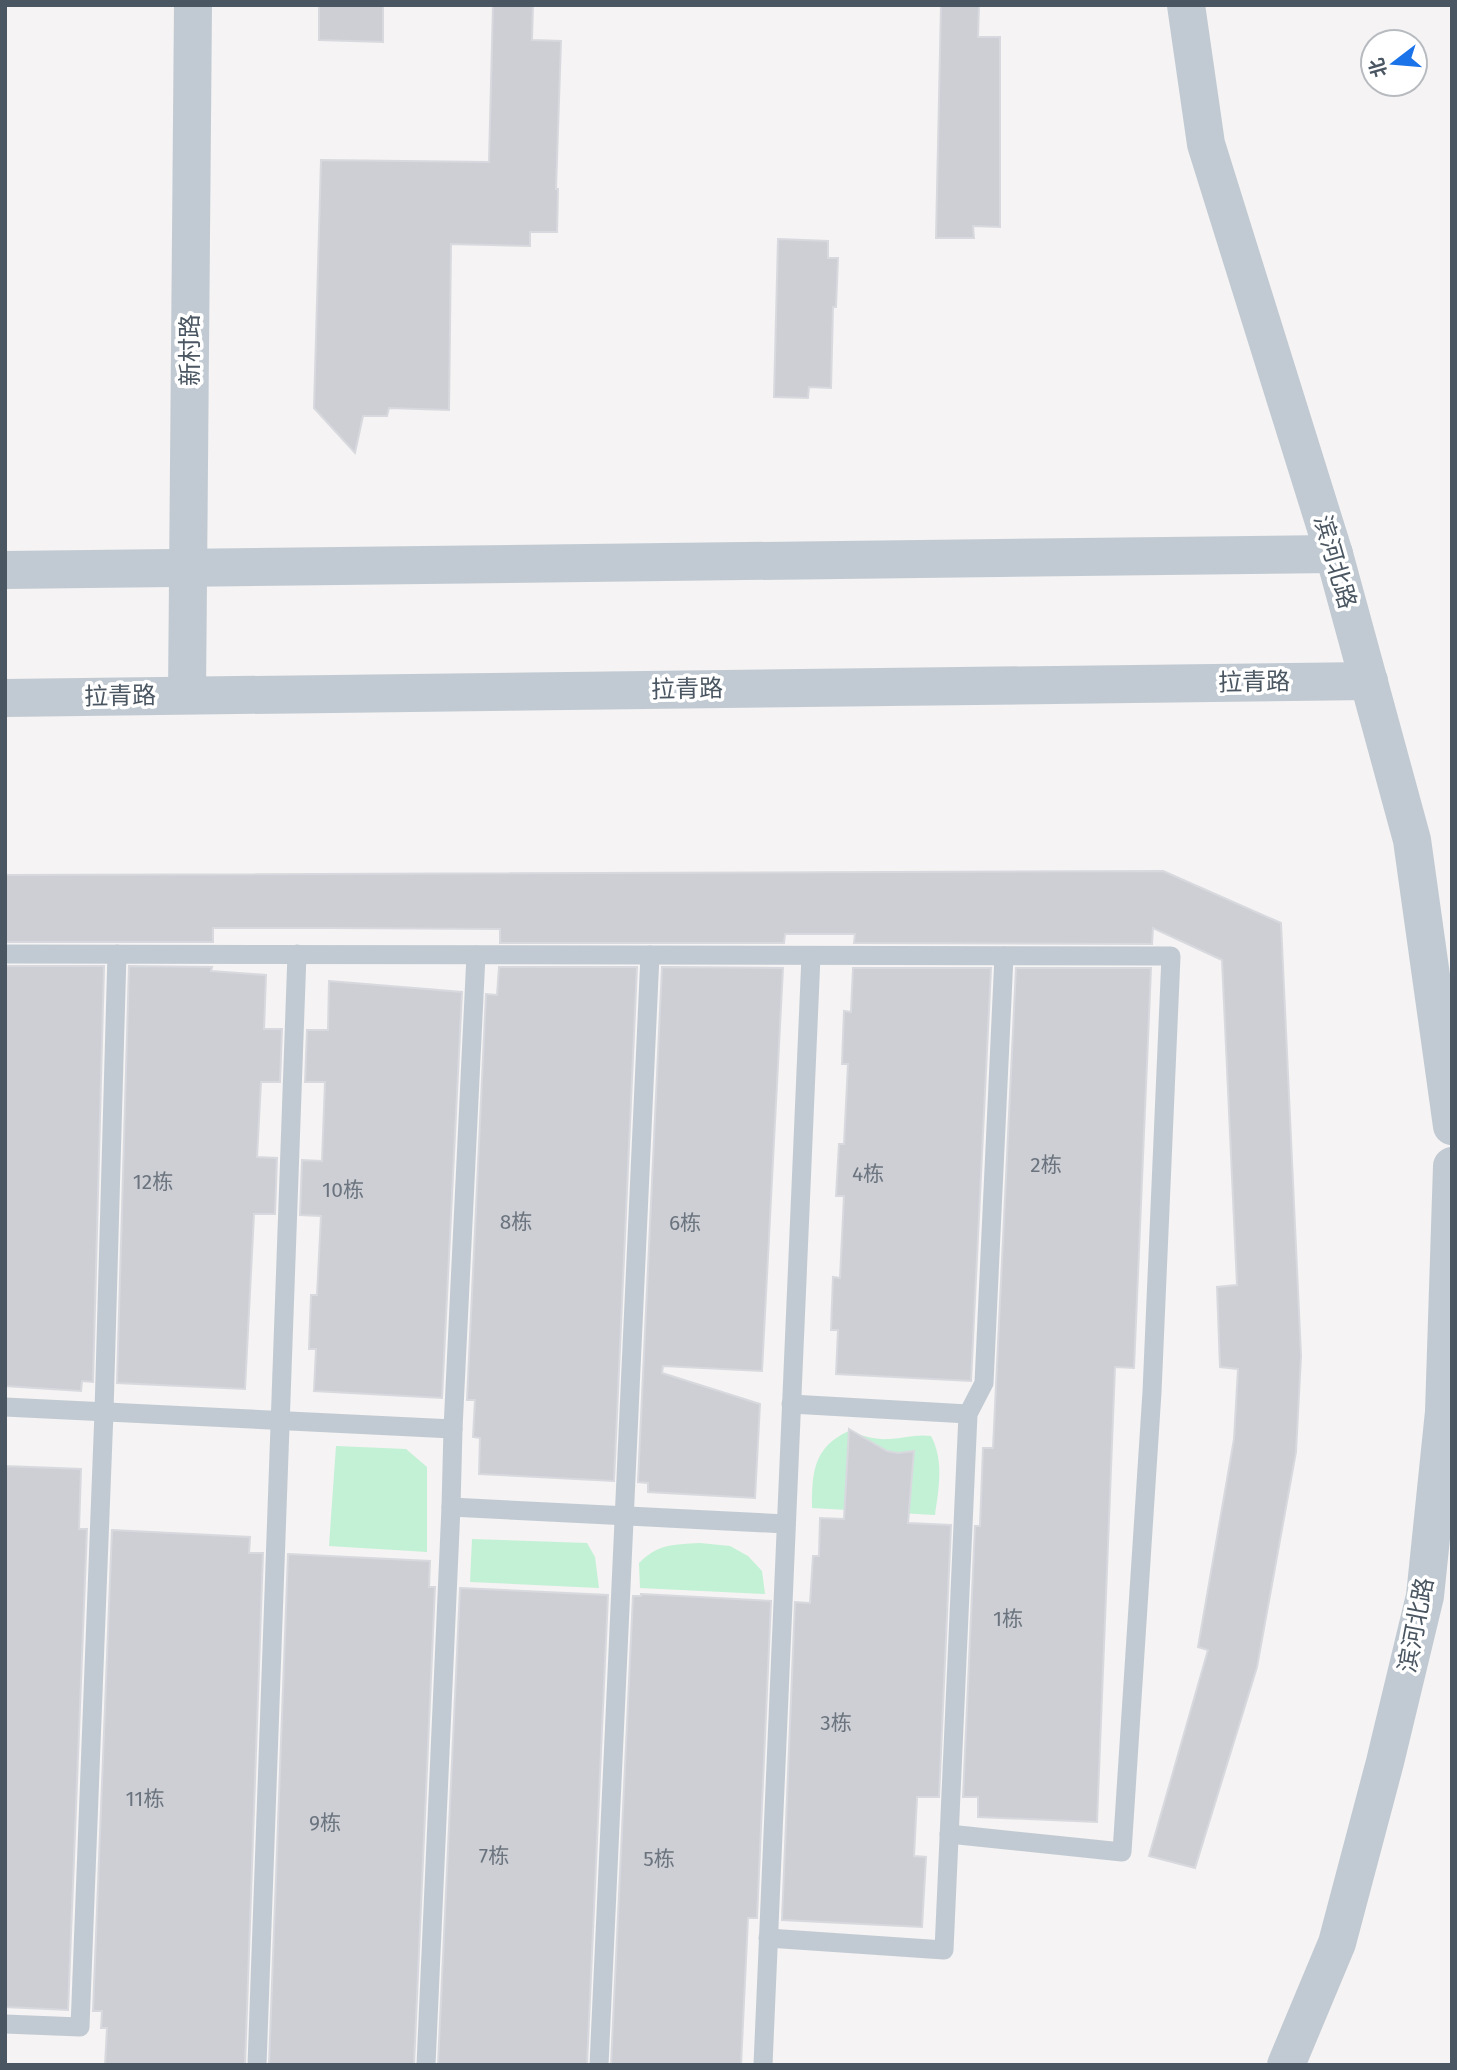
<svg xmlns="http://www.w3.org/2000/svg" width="1457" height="2070" font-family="'Fira Sans','Noto Sans SC',sans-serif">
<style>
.green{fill:#c3f1d5}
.building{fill:#cdcfd5;stroke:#d7d9de;stroke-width:2}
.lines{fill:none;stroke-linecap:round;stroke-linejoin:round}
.service{stroke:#c1cad2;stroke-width:19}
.tertiary{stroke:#c1cad2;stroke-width:38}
.labels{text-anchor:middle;stroke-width:7;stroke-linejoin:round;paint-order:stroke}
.number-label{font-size:21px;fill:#6b747e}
.street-label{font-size:24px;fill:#4a5661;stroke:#fff}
</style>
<rect width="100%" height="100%" fill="#f5f3f3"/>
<g class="green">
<path d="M 849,1431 C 862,1436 876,1440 890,1439 C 904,1438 916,1434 931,1436 C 944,1460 939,1488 935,1515 L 812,1508 C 812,1473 813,1447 849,1431 Z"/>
<path d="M 336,1446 L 406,1449 L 427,1467 L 427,1552 L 329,1546 Z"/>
<path d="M 472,1539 L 587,1543 L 595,1557 L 599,1588 L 470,1582 Z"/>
<path d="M 700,1543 L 730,1546 L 748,1556 L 762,1571 L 765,1594 L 640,1588 L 639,1563 C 659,1543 673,1545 700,1543 Z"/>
</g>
<g class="building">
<path d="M 319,5 L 383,5 L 383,42 L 319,40 Z"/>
<path d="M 493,5 L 533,5 L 532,40 L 561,41 L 556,189 L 558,189 L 557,232 L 530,232 L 530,246 L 451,244 L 449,410 L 389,408 L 387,416 L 363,416 L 355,453 L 314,408 L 321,160 L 489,162 Z"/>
<path d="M 941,5 L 979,5 L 978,37 L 1000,37 L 1000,227 L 973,226 L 974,238 L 936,238 Z"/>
<path d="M 778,239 L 828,241 L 828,258 L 838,258 L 836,307 L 833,307 L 831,388 L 809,387 L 808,398 L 774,397 Z"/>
<path d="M 1163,871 L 1281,923 L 1301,1356 L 1296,1452 L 1257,1667 L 1195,1868 L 1149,1856 L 1208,1650 L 1198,1647 L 1234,1439 L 1238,1369 L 1220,1367 L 1217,1287 L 1237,1285 L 1222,960 L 1153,928 L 1152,944 L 854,943 L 855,934 L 785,934 L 784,943 L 500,943 L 500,929 L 330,928 L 213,928 L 213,942 L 5,942 L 5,875 Z"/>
<path d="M 5,966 L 104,966 L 93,1382 L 82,1381 L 81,1391 L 5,1386 Z"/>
<path d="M 129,966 L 212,967 L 211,971 L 266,975 L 264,1029 L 282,1029 L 280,1082 L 261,1082 L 257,1157 L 277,1158 L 275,1214 L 254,1214 L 245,1389 L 117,1383 Z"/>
<path d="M 499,967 L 637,967 L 614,1481 L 479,1474 L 480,1438 L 473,1437 L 475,1400 L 467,1400 L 486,994 L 497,995 Z"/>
<path d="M 662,967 L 783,968 L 762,1371 L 663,1366 L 662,1373 L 760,1404 L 755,1498 L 648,1492 L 648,1483 L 638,1482 Z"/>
<path d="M 853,968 L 991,968 L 971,1381 L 836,1374 L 838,1330 L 831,1330 L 833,1277 L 840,1278 L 844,1196 L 836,1196 L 839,1144 L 844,1144 L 848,1064 L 842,1064 L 844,1011 L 851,1012 Z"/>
<path d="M 1016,968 L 1151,968 L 1134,1368 L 1115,1367 L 1097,1822 L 978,1817 L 978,1797 L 963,1797 L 975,1526 L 980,1526 L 983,1448 L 993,1448 Z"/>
<path d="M 329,981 L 462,992 L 442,1398 L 314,1391 L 316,1349 L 309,1349 L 311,1295 L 317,1295 L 321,1216 L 300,1215 L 302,1160 L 322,1161 L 325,1082 L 305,1082 L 307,1030 L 328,1030 Z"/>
<path d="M 849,1429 L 887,1451 L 898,1453 L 914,1451 L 908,1523 L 951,1525 L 939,1797 L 917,1797 L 914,1856 L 926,1857 L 922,1927 L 782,1920 L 795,1602 L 810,1603 L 813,1556 L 819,1556 L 820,1518 L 844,1519 Z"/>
<path d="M 5,1466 L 81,1469 L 79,1529 L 87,1529 L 68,2010 L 5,2007 Z"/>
<path d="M 112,1530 L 250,1537 L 249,1553 L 263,1553 L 245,2065 L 105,2065 L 107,2028 L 101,2028 L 102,2011 L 93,2011 Z"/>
<path d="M 288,1554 L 430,1561 L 429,1587 L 435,1587 L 414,2065 L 269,2065 Z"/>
<path d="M 460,1588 L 608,1595 L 587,2065 L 438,2065 Z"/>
<path d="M 641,1594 L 771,1601 L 757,1918 L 748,1918 L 741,2065 L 611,2065 L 633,1596 L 641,1596 Z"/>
</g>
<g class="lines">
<g class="service">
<path d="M 5,954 L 1171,956 L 1152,1392 L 1122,1852 L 949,1834"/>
<path d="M 791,1404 L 968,1414"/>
<path d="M 5,1407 L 453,1429"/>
<path d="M 451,1507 L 786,1524"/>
<path d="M 768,1938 L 944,1950 L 968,1414 L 984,1383 L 1004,956"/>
<path d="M 5,2024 L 80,2027 L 104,1412 L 117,954"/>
<path d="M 257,2065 L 297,954"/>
<path d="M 426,2065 L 451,1507 L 453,1429 L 476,955"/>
<path d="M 599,2065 L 650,955"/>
<path d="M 763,2065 L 811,956"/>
</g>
<g class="tertiary">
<path d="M 1186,5 L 1206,144 L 1334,554 L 1412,840 L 1452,1126"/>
<path d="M 5,570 L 1334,554"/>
<path d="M 187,695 L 193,5"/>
<path d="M 5,698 L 1369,681"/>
<path d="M 1286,2065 L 1337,1943 L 1385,1762 L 1425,1596 L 1444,1412 L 1452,1166"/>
</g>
</g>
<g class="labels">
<g class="number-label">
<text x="1046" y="1172">2栋</text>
<text x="868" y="1181">4栋</text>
<text x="153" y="1189">12栋</text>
<text x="343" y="1197">10栋</text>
<text x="516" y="1229">8栋</text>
<text x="685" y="1230">6栋</text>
<text x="1008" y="1626">1栋</text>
<text x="836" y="1730">3栋</text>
<text x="145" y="1806">11栋</text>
<text x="325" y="1830">9栋</text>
<text x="494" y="1863">7栋</text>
<text x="659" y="1866">5栋</text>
</g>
<g class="street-label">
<text transform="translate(190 350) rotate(-90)" y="8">新村路</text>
<text transform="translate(1335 562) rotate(74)" y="8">滨河北路</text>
<text transform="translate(1254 682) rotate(-1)" y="8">拉青路</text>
<text transform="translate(687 689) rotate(-1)" y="8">拉青路</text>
<text transform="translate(120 696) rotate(-1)" y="8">拉青路</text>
<text transform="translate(1416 1625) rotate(-79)" y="8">滨河北路</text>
</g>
</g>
<rect width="1457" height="2070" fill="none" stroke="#4a5661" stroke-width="14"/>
<g transform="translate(1394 63) rotate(254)"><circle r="33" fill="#ffffff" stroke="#b7bbc0" stroke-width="2"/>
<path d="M0-5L12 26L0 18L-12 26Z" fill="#1a73e8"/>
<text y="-10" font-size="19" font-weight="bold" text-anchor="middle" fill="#4a5661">北</text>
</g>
</svg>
